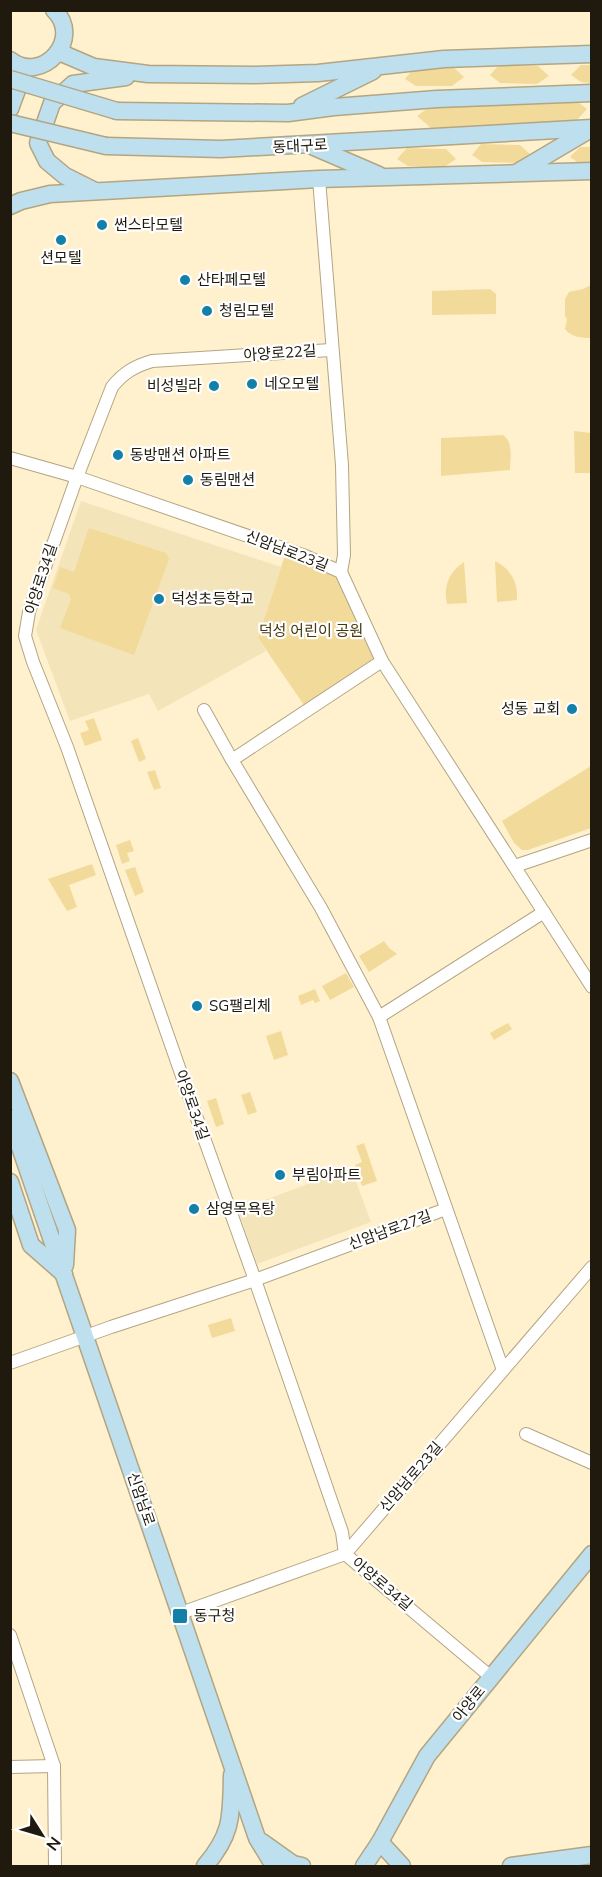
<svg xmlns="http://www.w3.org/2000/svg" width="602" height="1877" font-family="Mulish,'Noto Sans KR',sans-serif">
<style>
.built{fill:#f4e4b9}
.green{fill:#f2da9a}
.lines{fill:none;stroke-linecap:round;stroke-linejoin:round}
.street-casing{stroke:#b2a583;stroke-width:14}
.secondary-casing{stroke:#b2a583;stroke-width:19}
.street{stroke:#fff;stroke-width:12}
.secondary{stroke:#bee0ee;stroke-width:16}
.secondary-bridge-casing{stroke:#b2a583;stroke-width:19;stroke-linecap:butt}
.secondary-bridge{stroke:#bee0ee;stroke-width:16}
.poi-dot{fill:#1280a8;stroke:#fff;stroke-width:2}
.labels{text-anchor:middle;stroke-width:4.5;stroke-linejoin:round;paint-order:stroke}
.street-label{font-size:15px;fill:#1f1a0d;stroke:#fff}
.poi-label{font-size:15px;fill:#1f1a0d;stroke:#fff;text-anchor:start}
.park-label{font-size:15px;fill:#46370b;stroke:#fff}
</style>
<rect width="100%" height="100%" fill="#fff1cd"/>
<g class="built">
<path d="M 81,501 L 281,567 L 258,638 L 266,651 L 158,711 L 149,694 L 70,721 L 36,630 Z"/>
<path d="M 351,1168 L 371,1222 L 257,1264 L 238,1210 Z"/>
</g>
<g class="green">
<path d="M 499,65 L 538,66 L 549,76 L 537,84 L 500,83 L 490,75 Z"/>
<path d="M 581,65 L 591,65 L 591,83 L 581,82 L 571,75 Z"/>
<path d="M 453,67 L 464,77 L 452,86 L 416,86 L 405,79 L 414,68 Z"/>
<path d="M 574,99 L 587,109 L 574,123 L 431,128 L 417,116 L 431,106 Z"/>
<path d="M 481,144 L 520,145 L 531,155 L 519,163 L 482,162 L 472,155 Z"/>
<path d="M 580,147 L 591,147 L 591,165 L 580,164 L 570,157 Z"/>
<path d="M 407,148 L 446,149 L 456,159 L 444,167 L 408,166 L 397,159 Z"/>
<path d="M 591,285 L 591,338 C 581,338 571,337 565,329 L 567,319 L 565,316 L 565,299 L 569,292 L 583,289 Z"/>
<path d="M 490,289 L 496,294 L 496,314 L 432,315 L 432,291 Z"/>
<path d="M 574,431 L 591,433 L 591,473 L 575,473 Z"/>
<path d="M 503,435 C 514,442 510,459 510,470 L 441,476 L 441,438 Z"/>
<path d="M 89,528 L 166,553 L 169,559 L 134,655 L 60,628 L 71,599 L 69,594 L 53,588 L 60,567 L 74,572 Z"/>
<path d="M 286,552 L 338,574 L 378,661 L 306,708 L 258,638 Z"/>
<path d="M 495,561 C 511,569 518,582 517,600 L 497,602 Z"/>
<path d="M 464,562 L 467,603 L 447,604 C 443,586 449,572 464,562 Z"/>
<path d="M 94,718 L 102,740 L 85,746 L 80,733 L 89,730 L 85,721 Z"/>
<path d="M 138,738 L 146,759 L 139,762 L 131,741 Z"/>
<path d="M 591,766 L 591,828 L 528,850 L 522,850 L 514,843 L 502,821 Z"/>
<path d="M 155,770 L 161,788 L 154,790 L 147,772 Z"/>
<path d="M 130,840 L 134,851 L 127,853 L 130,861 L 122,864 L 116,845 Z"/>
<path d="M 92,864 L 96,875 L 69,885 L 77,907 L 67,911 L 48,879 Z"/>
<path d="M 135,867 L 144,892 L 135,896 L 125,870 Z"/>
<path d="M 384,941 L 389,948 L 397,954 L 369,972 L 359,956 Z"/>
<path d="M 346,973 L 354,987 L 330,1000 L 322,986 Z"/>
<path d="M 315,989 L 320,1001 L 315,1003 L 313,1000 L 301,1005 L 298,996 Z"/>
<path d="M 508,1023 L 512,1029 L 494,1040 L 490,1033 Z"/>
<path d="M 281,1031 L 288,1055 L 274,1060 L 266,1036 Z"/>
<path d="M 250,1092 L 257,1112 L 248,1115 L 241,1095 Z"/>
<path d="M 216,1098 L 224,1124 L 216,1127 L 207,1101 Z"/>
<path d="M 364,1143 L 377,1181 L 362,1186 L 355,1165 L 362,1162 L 356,1146 Z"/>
<path d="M 231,1318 L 235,1331 L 212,1338 L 208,1325 Z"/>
</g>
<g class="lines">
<defs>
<g id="street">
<path d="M 319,179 L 342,465 L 344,555 L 341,572"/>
<path d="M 331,350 L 152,361 C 135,366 123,373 112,387 L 77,477 L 29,612 L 25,636 L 33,662 L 67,747 L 190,1099 L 255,1280 L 342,1532 L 345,1554 L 491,1677"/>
<path d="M 10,458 L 77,477 L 303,555 L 341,572 L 382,661 L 592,987"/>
<path d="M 204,710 L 232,760 L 321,908 L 379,1017 L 503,1370"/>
<path d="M 232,760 L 382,661"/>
<path d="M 515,866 L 592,840"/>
<path d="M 379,1017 L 544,912"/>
<path d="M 10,1363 L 111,1327 L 255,1280 L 446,1209"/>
<path d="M 526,1434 L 592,1463"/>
<path d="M 181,1613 L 345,1554 L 592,1267"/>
<path d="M 10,1635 L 54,1766 L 55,1866"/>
<path d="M 10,1767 L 54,1766"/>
</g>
<g id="secondary">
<path d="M 59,52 L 94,67 L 148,74 L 255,75 L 318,73 L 444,59 L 592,54"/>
<path d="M 10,60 C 42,85 84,39 54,10"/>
<path d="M 302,106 L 373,71"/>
<path d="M 10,109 L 24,71"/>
<path d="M 117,111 L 288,113 L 334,107 L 437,99 L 592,93"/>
<path d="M 106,146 L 221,149 L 592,128"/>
<path d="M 314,147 L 379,175"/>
<path d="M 518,172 L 589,130"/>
<path d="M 95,191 L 65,176 L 47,161 L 38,143 L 52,103 L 73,84 L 126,77"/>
<path d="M 10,206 L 21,201 L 50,194 L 319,179 L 592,171"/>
<path d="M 10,1081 L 67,1230 L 65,1265"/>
<path d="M 10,1118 L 257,1838 L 274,1866"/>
<path d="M 10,1182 L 31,1245 L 64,1274"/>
<path d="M 262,1842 L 293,1864 L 302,1866"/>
<path d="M 380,1842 L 402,1866"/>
<path d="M 205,1866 C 233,1833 231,1816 232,1775"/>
<path d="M 364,1866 L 380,1842 L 427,1756 L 592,1554"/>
<path d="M 511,1866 L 592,1855"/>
</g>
</defs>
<use href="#street" class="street-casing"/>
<use href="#secondary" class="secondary-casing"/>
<use href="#street" class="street"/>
<use href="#secondary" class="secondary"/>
<defs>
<g id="secondary-bridge">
<path d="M 10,79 L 117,111"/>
<path d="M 10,123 L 106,146"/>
</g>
</defs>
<use href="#secondary-bridge" class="secondary-bridge-casing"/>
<use href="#secondary-bridge" class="secondary-bridge"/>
</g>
<g class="poi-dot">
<circle cx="102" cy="225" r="6"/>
<circle cx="61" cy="240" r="6"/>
<circle cx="185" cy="280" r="6"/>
<circle cx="207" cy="311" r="6"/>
<circle cx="252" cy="384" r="6"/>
<circle cx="214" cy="386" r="6"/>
<circle cx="118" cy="455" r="6"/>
<circle cx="188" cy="480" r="6"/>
<circle cx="159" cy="599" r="6"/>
<circle cx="572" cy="709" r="6"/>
<circle cx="197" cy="1006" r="6"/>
<circle cx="280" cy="1175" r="6"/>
<circle cx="194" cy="1209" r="6"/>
<rect x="172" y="1608" width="16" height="16" rx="3"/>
</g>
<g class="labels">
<g class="street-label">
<text transform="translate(300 146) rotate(-3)" y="5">동대구로</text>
<text transform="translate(280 353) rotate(-4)" y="5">아양로22길</text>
<text transform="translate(287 551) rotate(21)" y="5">신암남로23길</text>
<text transform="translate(41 579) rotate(-72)" y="5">아양로34길</text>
<text transform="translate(192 1105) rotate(71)" y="5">아양로34길</text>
<text transform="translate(390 1230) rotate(-20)" y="5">신암남로27길</text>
<text transform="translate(411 1477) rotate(-49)" y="5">신암남로23길</text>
<text transform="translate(141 1499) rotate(71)" y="5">신암남로</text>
<text transform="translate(382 1584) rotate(40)" y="5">아양로34길</text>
<text transform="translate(469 1704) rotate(-51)" y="5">아양로</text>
</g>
<g class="poi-label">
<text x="114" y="230">썬스타모텔</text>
<text x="61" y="263" text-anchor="middle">션모텔</text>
<text x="197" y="285">산타페모텔</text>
<text x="219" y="316">청림모텔</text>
<text x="264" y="389">네오모텔</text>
<text x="202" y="391" text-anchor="end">비성빌라</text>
<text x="130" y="460">동방맨션 아파트</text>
<text x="200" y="485">동림맨션</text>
<text x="171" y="604">덕성초등학교</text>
<text x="560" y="714" text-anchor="end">성동 교회</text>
<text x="209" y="1011">SG팰리체</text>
<text x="292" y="1180">부림아파트</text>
<text x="206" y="1214">삼영목욕탕</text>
<text x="194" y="1621">동구청</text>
</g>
<g class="park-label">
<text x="311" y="636">덕성 어린이 공원</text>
</g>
</g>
<rect width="602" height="1877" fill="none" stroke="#1f1a0d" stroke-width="24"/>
<g transform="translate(42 1835) rotate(127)" stroke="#ffffff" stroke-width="4.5" paint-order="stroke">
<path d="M0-4.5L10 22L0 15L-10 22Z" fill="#1f1a0d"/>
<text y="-9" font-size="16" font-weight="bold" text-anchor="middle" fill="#1f1a0d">N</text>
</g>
</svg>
